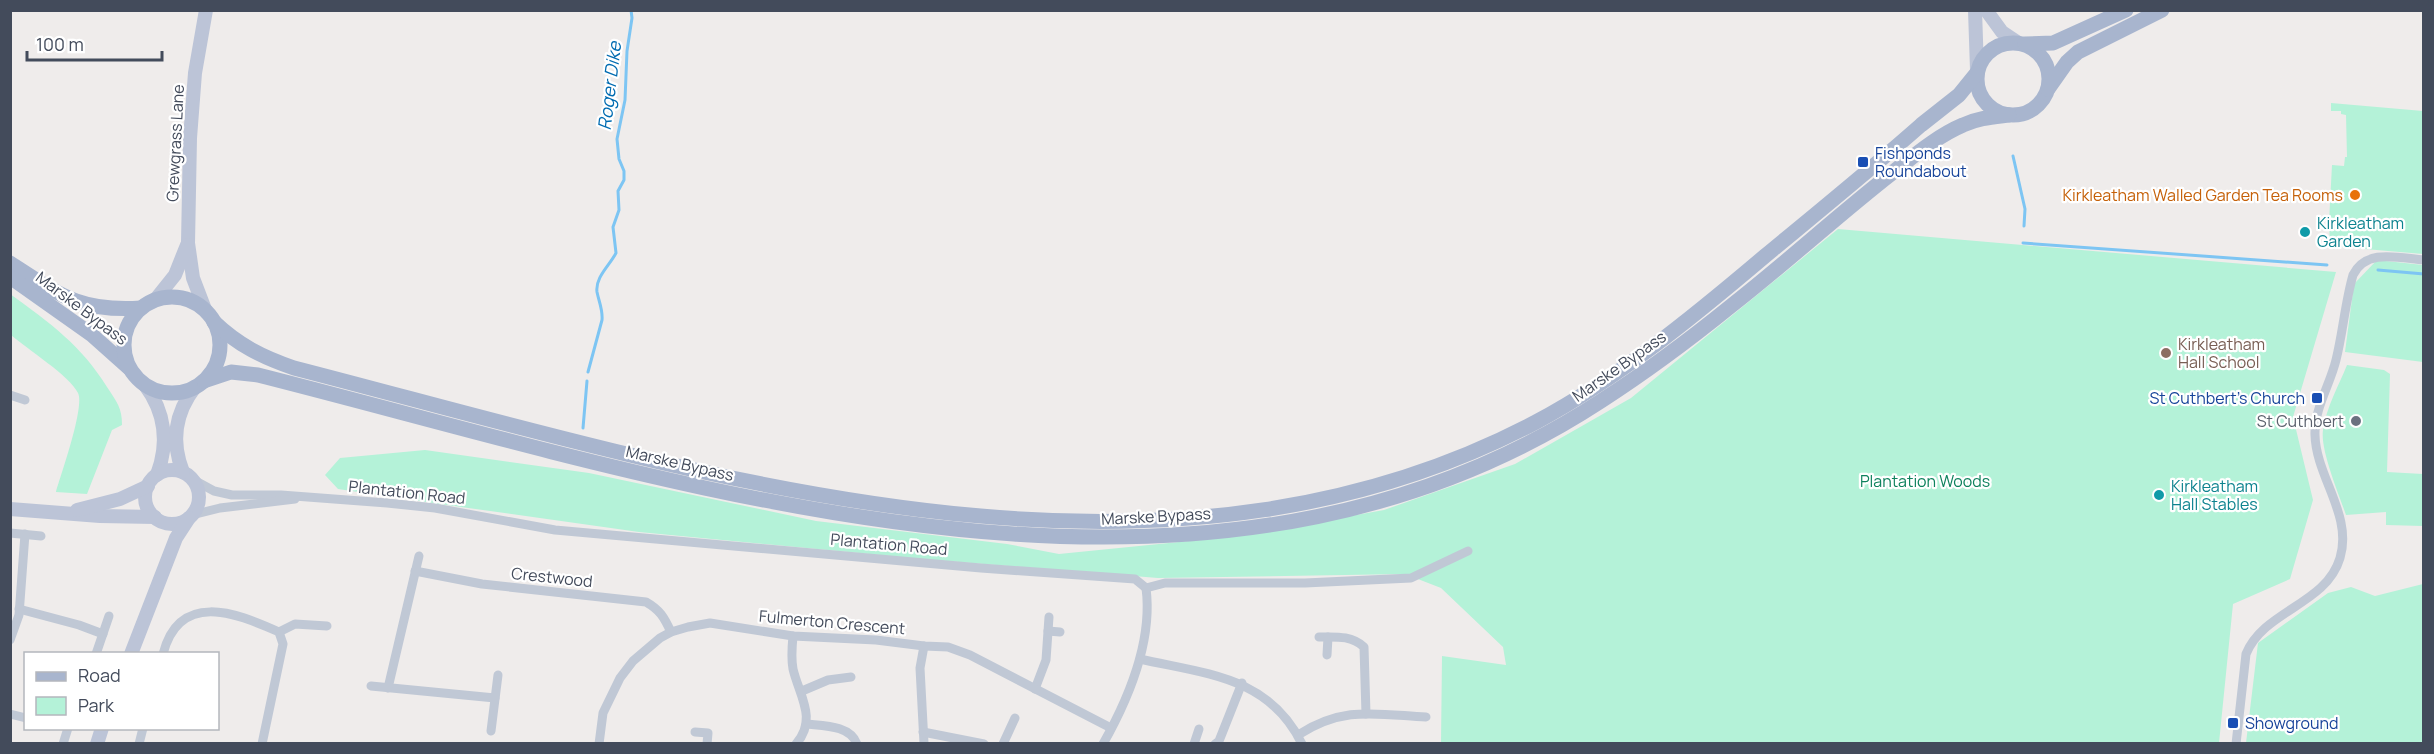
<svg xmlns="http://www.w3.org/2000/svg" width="2434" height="754" font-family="Manrope,sans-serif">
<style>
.green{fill:#b4f2d8}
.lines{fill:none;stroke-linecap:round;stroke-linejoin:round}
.stream{stroke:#7dc5f3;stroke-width:3}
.street{stroke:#c0c8d5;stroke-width:9}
.secondary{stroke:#bcc4d7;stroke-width:14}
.primary{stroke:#a8b5ce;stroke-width:15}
.transit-dot{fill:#1a4fb4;stroke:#fff;stroke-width:2}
.food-dot{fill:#e8710a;stroke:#fff;stroke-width:2}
.culture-dot{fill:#0f9aa8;stroke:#fff;stroke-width:2}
.education-dot{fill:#8d6e63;stroke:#fff;stroke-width:2}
.worship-dot{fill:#6b7280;stroke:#fff;stroke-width:2}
.labels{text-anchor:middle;stroke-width:4.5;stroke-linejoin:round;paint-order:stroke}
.street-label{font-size:16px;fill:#434b5b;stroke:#fff}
.transit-label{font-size:16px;fill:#164399;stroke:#fff;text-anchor:start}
.food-label{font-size:16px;fill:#c56008;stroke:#fff;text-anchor:end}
.culture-label{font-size:16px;fill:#0d838f;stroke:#fff;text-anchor:start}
.education-label{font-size:16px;fill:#785e54;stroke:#fff;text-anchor:start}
.worship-label{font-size:16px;fill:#5b616d;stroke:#fff;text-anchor:end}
.park-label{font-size:16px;fill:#0e825d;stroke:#fff}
.water-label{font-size:18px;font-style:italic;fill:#006bb1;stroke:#fff}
</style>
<rect width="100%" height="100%" fill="#efeceb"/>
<g class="green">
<path d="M 2331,103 L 2423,111 L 2423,254 L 2330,246 L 2329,222 L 2332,165 L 2344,166 L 2345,157 L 2347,157 L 2346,115 L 2341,114 L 2341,111 L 2331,111 Z"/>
<path d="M 1838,229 L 2336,272 L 2293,417 L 2313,500 L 2290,579 L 2233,604 L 2219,743 L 1441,743 L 1442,656 L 1506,665 L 1503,647 L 1441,588 L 1405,574 L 1158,578 L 922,559 L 639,532 L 440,504 L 338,489 L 325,475 L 340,458 L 425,450 L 589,473 L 816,521 L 1007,544 L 1059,554 L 1239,536 L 1384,510 L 1515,464 L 1631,398 Z"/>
<path d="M 2377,260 L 2423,265 L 2423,362 L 2345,352 L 2354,284 Z"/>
<path d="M 10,294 C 50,323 81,345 107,387 C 117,402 122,408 122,425 L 112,430 L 87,494 L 56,492 C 61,474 85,407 78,393 C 70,376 27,349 11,335 Z"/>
<path d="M 2347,365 L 2384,370 L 2390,374 L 2387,472 L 2423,474 L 2423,526 L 2386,525 L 2386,512 L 2346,515 C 2339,494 2320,450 2323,430 C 2326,408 2339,385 2347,365 Z"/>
<path d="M 2423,584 L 2423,743 L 2246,743 L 2258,643 L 2328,593 L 2351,587 L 2375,596 Z"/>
</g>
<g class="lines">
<g class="stream">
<path d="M 2013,156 L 2025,209 L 2024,226"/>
<path d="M 2023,243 L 2327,265"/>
<path d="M 2378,270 L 2424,274"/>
<path d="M 588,372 L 602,320 C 603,310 599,302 597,292 C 595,277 610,265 616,253 L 613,227 L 619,210 L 618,191 L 624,180 L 624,171 L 619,159 L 617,139 L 625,100 L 627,51 L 632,18 L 631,10"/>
<path d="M 583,428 L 587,381"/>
</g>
<g class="street">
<path d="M 10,395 L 25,400"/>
<path d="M 192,479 L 214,491 L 232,495 L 281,495 L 387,503 L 435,508 L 555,530 L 981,568 L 1135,579 L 1146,588"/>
<path d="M 192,515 L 220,508 L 295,499"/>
<path d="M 10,533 L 41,536"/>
<path d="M 415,571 L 482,584 L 646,602 C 660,610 664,617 671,632"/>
<path d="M 1146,588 L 1165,583 L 1305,583 L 1411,578 L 1468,551"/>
<path d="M 19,609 L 79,625 L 103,634"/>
<path d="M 1048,631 L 1060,632"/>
<path d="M 279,632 L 295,624 L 327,626"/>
<path d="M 793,636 C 792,646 791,658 793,669 C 799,695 818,719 796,744"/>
<path d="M 1319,637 C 1335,637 1351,635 1364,647 L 1366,714"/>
<path d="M 10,640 L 19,615 L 25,534"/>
<path d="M 924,646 L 920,668 L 924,743"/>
<path d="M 96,654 L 109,616"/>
<path d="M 163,654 C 179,591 235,612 279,632 L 283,644 L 262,744"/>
<path d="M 1327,655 L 1328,637"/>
<path d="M 1140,659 C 1205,674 1269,676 1302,744"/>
<path d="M 371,686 L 495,698"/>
<path d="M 388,688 L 419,556"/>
<path d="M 1035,689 L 1046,660 L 1049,617"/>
<path d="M 802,691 L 828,680 L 851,677"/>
<path d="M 10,714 L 26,718"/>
<path d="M 806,724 C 823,726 850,725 857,744"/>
<path d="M 491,731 L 498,675"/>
<path d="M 695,732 L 708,733 L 707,744"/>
<path d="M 923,732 L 984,744"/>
<path d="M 1298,735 C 1343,706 1374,714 1426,717"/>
<path d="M 63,744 L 68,728"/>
<path d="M 139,744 L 143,728"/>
<path d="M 599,744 L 603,713 L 620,678 L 633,661 L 660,638 L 671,632 L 688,627 L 710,623 L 793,636 L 876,640 L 924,646 L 948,647 L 970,655 L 1111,728"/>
<path d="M 1003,744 L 1015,718"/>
<path d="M 1103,744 C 1129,698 1153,642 1146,588"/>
<path d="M 1194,744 L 1199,729"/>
<path d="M 1215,744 L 1219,741 L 1242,683"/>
<path d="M 2236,744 L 2246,654 C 2264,610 2326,605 2340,558 C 2353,515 2316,477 2315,435 C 2314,409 2330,385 2336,360 C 2343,332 2345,303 2353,275 C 2366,248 2399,258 2424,260"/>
</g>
<g class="secondary">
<path d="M 206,10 L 195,73 L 190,138 L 188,243 L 193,278 L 206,312"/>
<path d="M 1975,10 L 1977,70"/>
<path d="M 1986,10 L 2002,32 L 2017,42"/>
<path d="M 155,300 L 175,275 L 187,245"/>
<path d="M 145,385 C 165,412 169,443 157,475"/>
<circle cx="172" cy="497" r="27"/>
<path d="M 183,472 C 171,442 175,413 195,387"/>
<path d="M 10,509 L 100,516 L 155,517"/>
<path d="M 77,510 L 120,499 L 148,486"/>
<path d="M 131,654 L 176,538 L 189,518"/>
<path d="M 97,744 L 102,728"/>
</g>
<g class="primary">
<circle cx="2013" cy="79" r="36"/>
<path d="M 2025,44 L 2053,43 L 2126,10"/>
<path d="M 2048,89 L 2067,62 L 2078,52 L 2162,10"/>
<path d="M 10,263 C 60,295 79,312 141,308"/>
<path d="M 10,277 L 92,335 L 129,368"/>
<circle cx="172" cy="345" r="48"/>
<path d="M 214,322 C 238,345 262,357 294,368 C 687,469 1149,626 1536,422 C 1620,377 1693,317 1765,256 C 1817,213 1870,170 1921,125 L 1959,95 L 1976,74"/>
<path d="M 204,381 L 231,372 L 258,375 C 682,482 1197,665 1601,401 C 1646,372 1689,340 1731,306 C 1786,263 1837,216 1892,173 C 1914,156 1937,136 1963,125 C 1978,118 1993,117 2009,115"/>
</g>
</g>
<g class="transit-dot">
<rect x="1857" y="156" width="12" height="12" rx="3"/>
<rect x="2311" y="392" width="12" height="12" rx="3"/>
<rect x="2227" y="717" width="12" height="12" rx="3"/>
</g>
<circle class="food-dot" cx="2355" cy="195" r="6"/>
<g class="culture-dot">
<circle cx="2305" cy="232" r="6"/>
<circle cx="2159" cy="495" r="6"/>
</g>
<circle class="education-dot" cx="2166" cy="353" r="6"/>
<circle class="worship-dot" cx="2356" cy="421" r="6"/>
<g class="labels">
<g class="street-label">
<text transform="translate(175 143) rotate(-87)" y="6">Grewgrass Lane</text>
<text transform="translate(82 308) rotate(37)" y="6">Marske Bypass</text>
<text transform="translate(1619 366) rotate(-35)" y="6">Marske Bypass</text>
<text transform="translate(680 463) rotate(13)" y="6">Marske Bypass</text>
<text transform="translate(407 492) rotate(6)" y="6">Plantation Road</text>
<text transform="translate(1156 516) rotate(-3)" y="6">Marske Bypass</text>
<text transform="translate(889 544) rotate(5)" y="6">Plantation Road</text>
<text transform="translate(552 577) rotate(6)" y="6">Crestwood</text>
<text transform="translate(832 622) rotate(5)" y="6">Fulmerton Crescent</text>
</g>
<g class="transit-label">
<text x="1875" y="159">Fishponds<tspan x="1875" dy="18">Roundabout</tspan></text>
<text x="2305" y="404" text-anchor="end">St Cuthbert's Church</text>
<text x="2245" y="729">Showground</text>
</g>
<g class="food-label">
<text x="2343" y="201">Kirkleatham Walled Garden Tea Rooms</text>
</g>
<g class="culture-label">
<text x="2317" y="229">Kirkleatham<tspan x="2317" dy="18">Garden</tspan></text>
<text x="2171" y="492">Kirkleatham<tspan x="2171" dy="18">Hall Stables</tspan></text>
</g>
<g class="education-label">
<text x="2178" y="350">Kirkleatham<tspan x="2178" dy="18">Hall School</tspan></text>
</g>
<g class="worship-label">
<text x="2344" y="427">St Cuthbert</text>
</g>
<g class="park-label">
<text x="1925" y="487">Plantation Woods</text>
</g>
<g class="water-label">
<text transform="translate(610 86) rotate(-83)" y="6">Roger Dike</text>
</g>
</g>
<rect width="2434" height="754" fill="none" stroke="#434b5b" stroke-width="24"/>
<rect x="24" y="652" width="195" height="78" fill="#ffffff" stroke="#b4b7bd" stroke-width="1.5"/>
<rect x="36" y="672" width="30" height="9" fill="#a8b5ce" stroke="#b4b7bd" stroke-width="1.5"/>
<text x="78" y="682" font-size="18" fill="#434b5b">Road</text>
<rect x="36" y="697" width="30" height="18" fill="#b4f2d8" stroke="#b4b7bd" stroke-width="1.5"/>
<text x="78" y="712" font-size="18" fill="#434b5b">Park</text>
<path d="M27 51v9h135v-9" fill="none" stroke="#434b5b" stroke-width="3"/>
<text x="36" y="51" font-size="18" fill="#434b5b" stroke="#ffffff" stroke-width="4.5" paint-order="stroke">100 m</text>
</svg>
